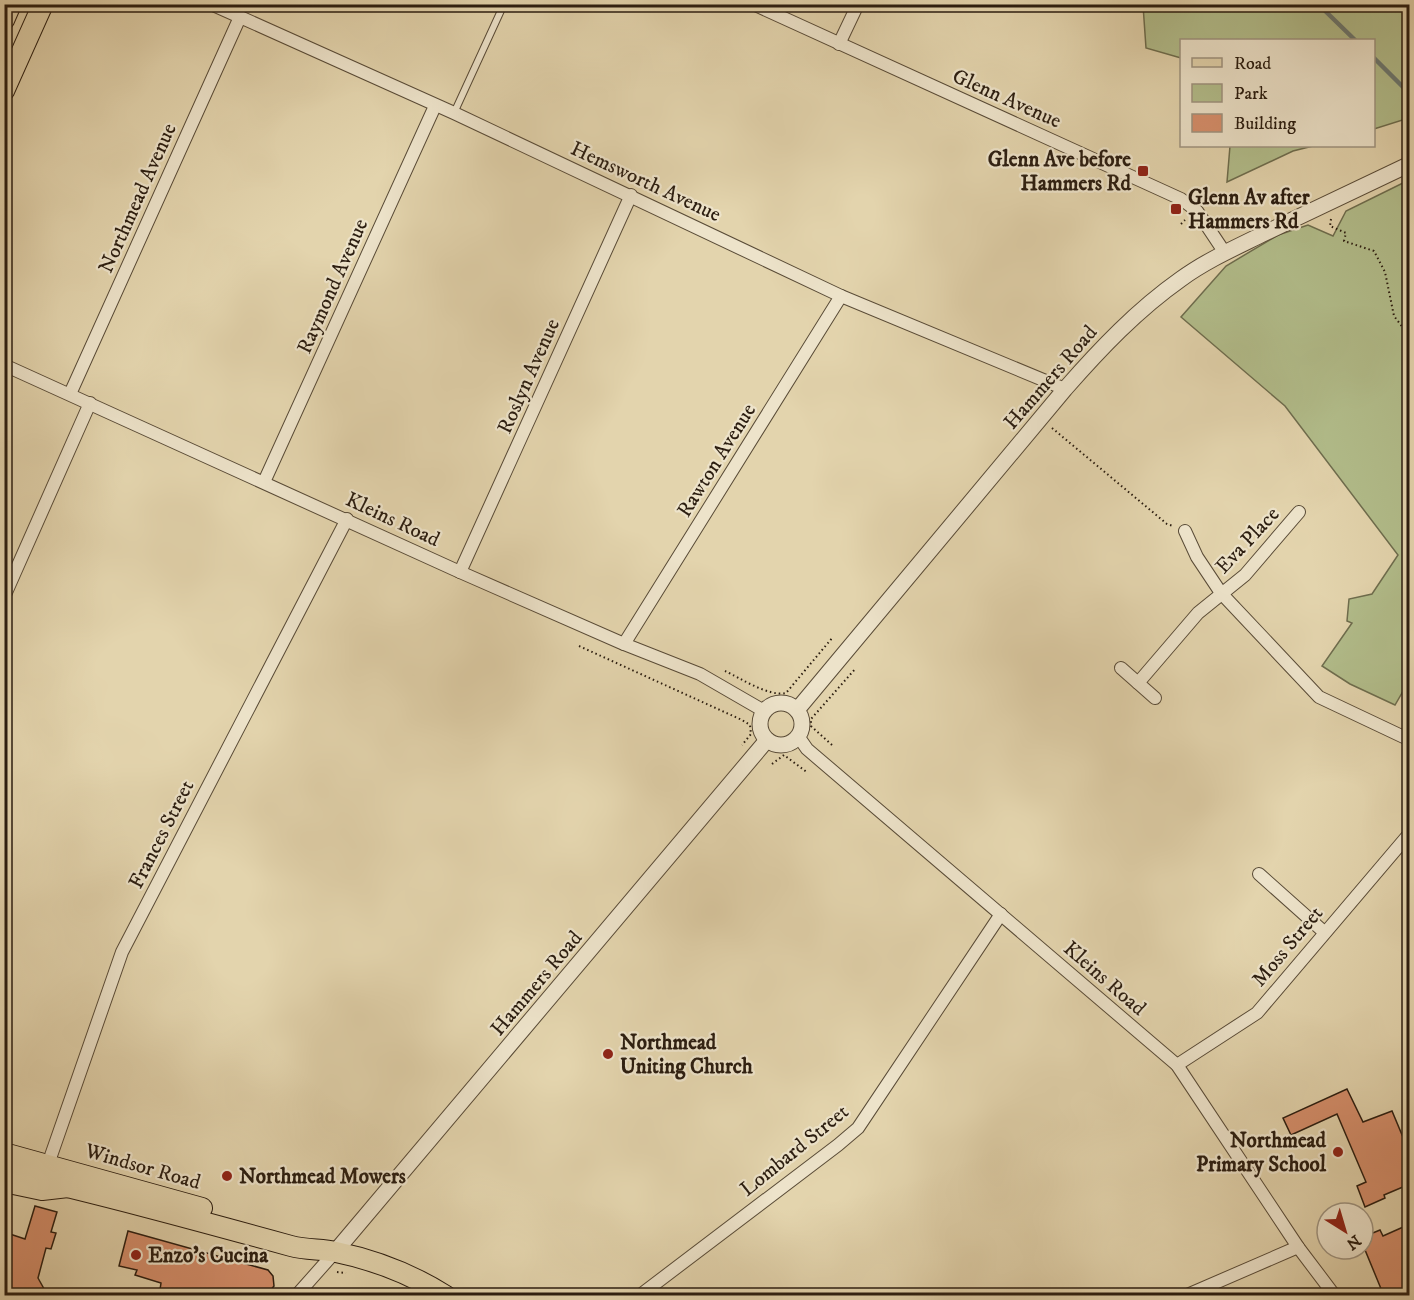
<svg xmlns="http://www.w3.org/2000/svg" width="1414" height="1300" font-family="'IM FELL DW Pica',serif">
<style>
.green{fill:#b2bd8b;stroke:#6e6d4e;stroke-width:1.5}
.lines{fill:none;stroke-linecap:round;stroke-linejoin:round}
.stream{stroke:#6c7972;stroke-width:4.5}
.building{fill:#d68f6c;stroke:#2b1d10;stroke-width:1.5}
.service-casing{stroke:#594b37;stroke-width:8}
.minor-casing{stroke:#594b37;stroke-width:14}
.tertiary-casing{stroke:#594b37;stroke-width:17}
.primary-casing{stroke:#2b1d10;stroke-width:22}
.trunk-casing{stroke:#2b1d10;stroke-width:22}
.path{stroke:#2b1d10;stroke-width:2;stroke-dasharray:1.5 3;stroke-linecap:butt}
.service{stroke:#ede3ca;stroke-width:6}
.minor{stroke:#ede3ca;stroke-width:12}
.tertiary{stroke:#ede3ca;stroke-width:15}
.primary{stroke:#e3d4ad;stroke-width:20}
.trunk{stroke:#e3d4ad;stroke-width:20}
.poi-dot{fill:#8f2418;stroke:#ede3ca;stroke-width:2}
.labels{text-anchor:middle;stroke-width:4.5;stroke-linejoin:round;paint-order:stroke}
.street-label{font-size:21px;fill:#2b1d10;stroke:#ede3ca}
.poi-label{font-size:21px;font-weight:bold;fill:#2b1d10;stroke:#ede3ca;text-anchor:start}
</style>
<rect width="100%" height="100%" fill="#e3d4ad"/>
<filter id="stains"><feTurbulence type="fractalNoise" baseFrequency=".00333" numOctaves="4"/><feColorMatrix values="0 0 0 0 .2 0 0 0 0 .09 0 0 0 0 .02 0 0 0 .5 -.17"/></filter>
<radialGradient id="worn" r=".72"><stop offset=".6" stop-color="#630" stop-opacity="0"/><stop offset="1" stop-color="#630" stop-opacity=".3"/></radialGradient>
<g class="green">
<path d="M 1143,5 L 1409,5 L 1409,118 L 1374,129 L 1374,40 L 1182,40 L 1181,58 L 1146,48 Z"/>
<path d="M 1230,146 L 1313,146 L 1293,151 L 1227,182 Z"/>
<path d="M 1409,180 L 1410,679 L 1395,705 L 1350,684 L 1322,666 L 1352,623 L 1347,621 L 1349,599 L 1372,594 L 1398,555 L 1285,406 L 1181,317 L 1226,266 L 1278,235 L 1308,225 L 1333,236 L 1346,211 Z"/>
</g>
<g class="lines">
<g class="stream">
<path d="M 1318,4 L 1355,40"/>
<path d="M 1374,58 L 1410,94"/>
</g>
</g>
<g class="building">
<path d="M 1347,1089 L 1363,1122 L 1392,1111 L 1410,1154 L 1410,1159 L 1403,1162 L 1410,1177 L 1410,1184 L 1384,1195 L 1385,1198 L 1365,1207 L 1357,1186 L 1366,1182 L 1337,1114 L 1291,1135 L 1283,1118 Z"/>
<path d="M 35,1206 L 57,1212 L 51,1232 L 56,1233 L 51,1249 L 46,1248 L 38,1278 L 48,1296 L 4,1296 L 4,1232 L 25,1239 Z"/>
<path d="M 1410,1224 L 1410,1296 L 1384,1296 L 1363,1245 L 1363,1237 L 1380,1230 L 1383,1236 Z"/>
<path d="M 128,1231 L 268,1270 L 273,1276 L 274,1286 L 266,1296 L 159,1296 L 161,1283 L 135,1275 L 137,1270 L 119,1266 Z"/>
</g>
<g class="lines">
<defs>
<path id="service" d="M 454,113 L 504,4"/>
<g id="minor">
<path d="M 211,4 L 454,113 L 841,296 L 1065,389"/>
<path d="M 753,4 L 1181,199 L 1197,211 L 1225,253"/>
<path d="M 839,44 L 858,4"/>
<path d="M 4,365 L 460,572 L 624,644 L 700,674 L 764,711"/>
<path d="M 70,394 L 240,17"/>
<path d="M 264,482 L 435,106"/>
<path d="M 1185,531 L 1197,557 L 1221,593 L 1319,697 L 1410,740"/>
<path d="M 460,572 L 631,195"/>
<path d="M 4,597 L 90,403"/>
<path d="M 624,644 L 841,296"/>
<path d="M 1121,668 L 1155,698"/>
<path d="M 1138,683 L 1198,613 L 1245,575 L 1299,512"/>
<path d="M 798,736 L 807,749 L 1177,1065 L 1298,1247 L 1335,1296"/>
<path d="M 1259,874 L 1324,932"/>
<path d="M 1177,1065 L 1257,1013 L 1410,833"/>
<path d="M 46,1170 L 122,952 L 347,519"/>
<path d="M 296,1296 L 335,1252"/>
<path d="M 639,1296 L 838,1145 L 858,1128 L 1001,914"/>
<path d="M 1185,1296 L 1298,1247"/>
</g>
<g id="tertiary">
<circle cx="781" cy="724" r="21"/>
<path d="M 797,710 L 1065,389 C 1100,349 1137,310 1181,279 C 1207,260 1237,247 1265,233 C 1313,210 1361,187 1410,164"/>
<path d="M 335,1252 L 767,740"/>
</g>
<g id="primary">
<path d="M 4,1153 L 202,1208"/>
<path d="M 4,1172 C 101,1194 196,1220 291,1246 C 306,1250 321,1249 336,1252 C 375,1260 413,1275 446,1296"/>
</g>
<g id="trunk">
<path d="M 4,20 L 11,4"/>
<path d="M 4,91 L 43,4"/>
<path d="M 4,1182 L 42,1190 L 68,1187"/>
</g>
</defs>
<use href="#service" class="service-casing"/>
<use href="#minor" class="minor-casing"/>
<use href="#tertiary" class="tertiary-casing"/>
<use href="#primary" class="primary-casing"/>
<use href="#trunk" class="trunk-casing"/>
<g class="path">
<path d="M 1331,219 L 1330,226 L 1346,233 L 1344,241 L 1374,251 L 1385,272 L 1394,316 L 1410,337"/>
<path d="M 1181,224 L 1185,220"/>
<path d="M 1052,428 L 1167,524 L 1173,526"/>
<path d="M 579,646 L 742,720 L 750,725 L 751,734 L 742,745"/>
<path d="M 725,671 C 740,678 769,697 786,693 L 833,637"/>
<path d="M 832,745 L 811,726 L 811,719 L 856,668"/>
<path d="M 772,764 L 784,755 L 808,773"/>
<path d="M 337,1272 L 346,1273"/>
</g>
<use href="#service" class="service"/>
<use href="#minor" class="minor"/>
<use href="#tertiary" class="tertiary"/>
<use href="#primary" class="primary"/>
<use href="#trunk" class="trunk"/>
</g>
<g class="poi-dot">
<rect x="1137" y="165" width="12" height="12" rx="3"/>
<rect x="1170" y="203" width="12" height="12" rx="3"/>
<circle cx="608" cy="1054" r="6"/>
<circle cx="1338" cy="1152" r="6"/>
<circle cx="227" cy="1176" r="6"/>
<circle cx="136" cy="1255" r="6"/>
</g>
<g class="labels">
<g class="street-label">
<text transform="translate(1007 98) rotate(24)" y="7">Glenn Avenue</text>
<text transform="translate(646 181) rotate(25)" y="7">Hemsworth Avenue</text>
<text transform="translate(137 198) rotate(-66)" y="7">Northmead Avenue</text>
<text transform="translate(332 286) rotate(-66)" y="7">Raymond Avenue</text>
<text transform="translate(528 376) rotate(-66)" y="7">Roslyn Avenue</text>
<text transform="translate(1050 377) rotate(-49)" y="7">Hammers Road</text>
<text transform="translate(716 460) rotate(-58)" y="7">Rawton Avenue</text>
<text transform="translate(393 519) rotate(25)" y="7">Kleins Road</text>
<text transform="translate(1247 540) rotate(-47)" y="7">Eva Place</text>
<text transform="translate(161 834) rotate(-63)" y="7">Frances Street</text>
<text transform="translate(1287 946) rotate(-50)" y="7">Moss Street</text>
<text transform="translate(1105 978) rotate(41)" y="7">Kleins Road</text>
<text transform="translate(536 983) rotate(-50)" y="7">Hammers Road</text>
<text transform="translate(794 1150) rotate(-39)" y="7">Lombard Street</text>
<text transform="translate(143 1166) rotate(16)" y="7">Windsor Road</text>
</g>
<g class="poi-label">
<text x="1131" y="166" text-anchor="end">Glenn Ave before<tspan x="1131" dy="24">Hammers Rd</tspan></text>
<text x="1188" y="204">Glenn Av after<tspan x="1188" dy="24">Hammers Rd</tspan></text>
<text x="620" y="1049">Northmead<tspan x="620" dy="24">Uniting Church</tspan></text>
<text x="1326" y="1147" text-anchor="end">Northmead<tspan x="1326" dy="24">Primary School</tspan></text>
<text x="239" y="1183">Northmead Mowers</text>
<text x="148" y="1262">Enzo's Cucina</text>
</g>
</g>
<rect width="1414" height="1300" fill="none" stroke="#e3d4ad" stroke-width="24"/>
<rect x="6" y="6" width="1402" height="1288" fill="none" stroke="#2b1d10" stroke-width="3"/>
<rect x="12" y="12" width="1390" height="1276" fill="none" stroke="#2b1d10" stroke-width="1.5"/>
<rect x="1180" y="39" width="195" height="108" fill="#ede3ca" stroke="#9f9480" stroke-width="1.5"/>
<rect x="1192" y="58" width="30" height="9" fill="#e3d4ad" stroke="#9f9480" stroke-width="1.5"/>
<text x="1234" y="69" font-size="18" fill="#2b1d10">Road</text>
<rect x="1192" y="84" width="30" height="18" fill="#b2bd8b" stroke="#9f9480" stroke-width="1.5"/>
<text x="1234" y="99" font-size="18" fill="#2b1d10">Park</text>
<rect x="1192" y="114" width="30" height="18" fill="#d68f6c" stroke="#9f9480" stroke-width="1.5"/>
<text x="1234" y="129" font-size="18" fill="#2b1d10">Building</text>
<g transform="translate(1345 1231) rotate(143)"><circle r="28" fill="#ede3ca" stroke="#9f9480" stroke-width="1.5"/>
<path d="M0-4.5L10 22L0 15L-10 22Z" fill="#8f2418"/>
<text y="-9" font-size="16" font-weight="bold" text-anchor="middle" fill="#2b1d10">N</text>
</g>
<rect width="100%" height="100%" filter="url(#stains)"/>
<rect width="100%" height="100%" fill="url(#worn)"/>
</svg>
